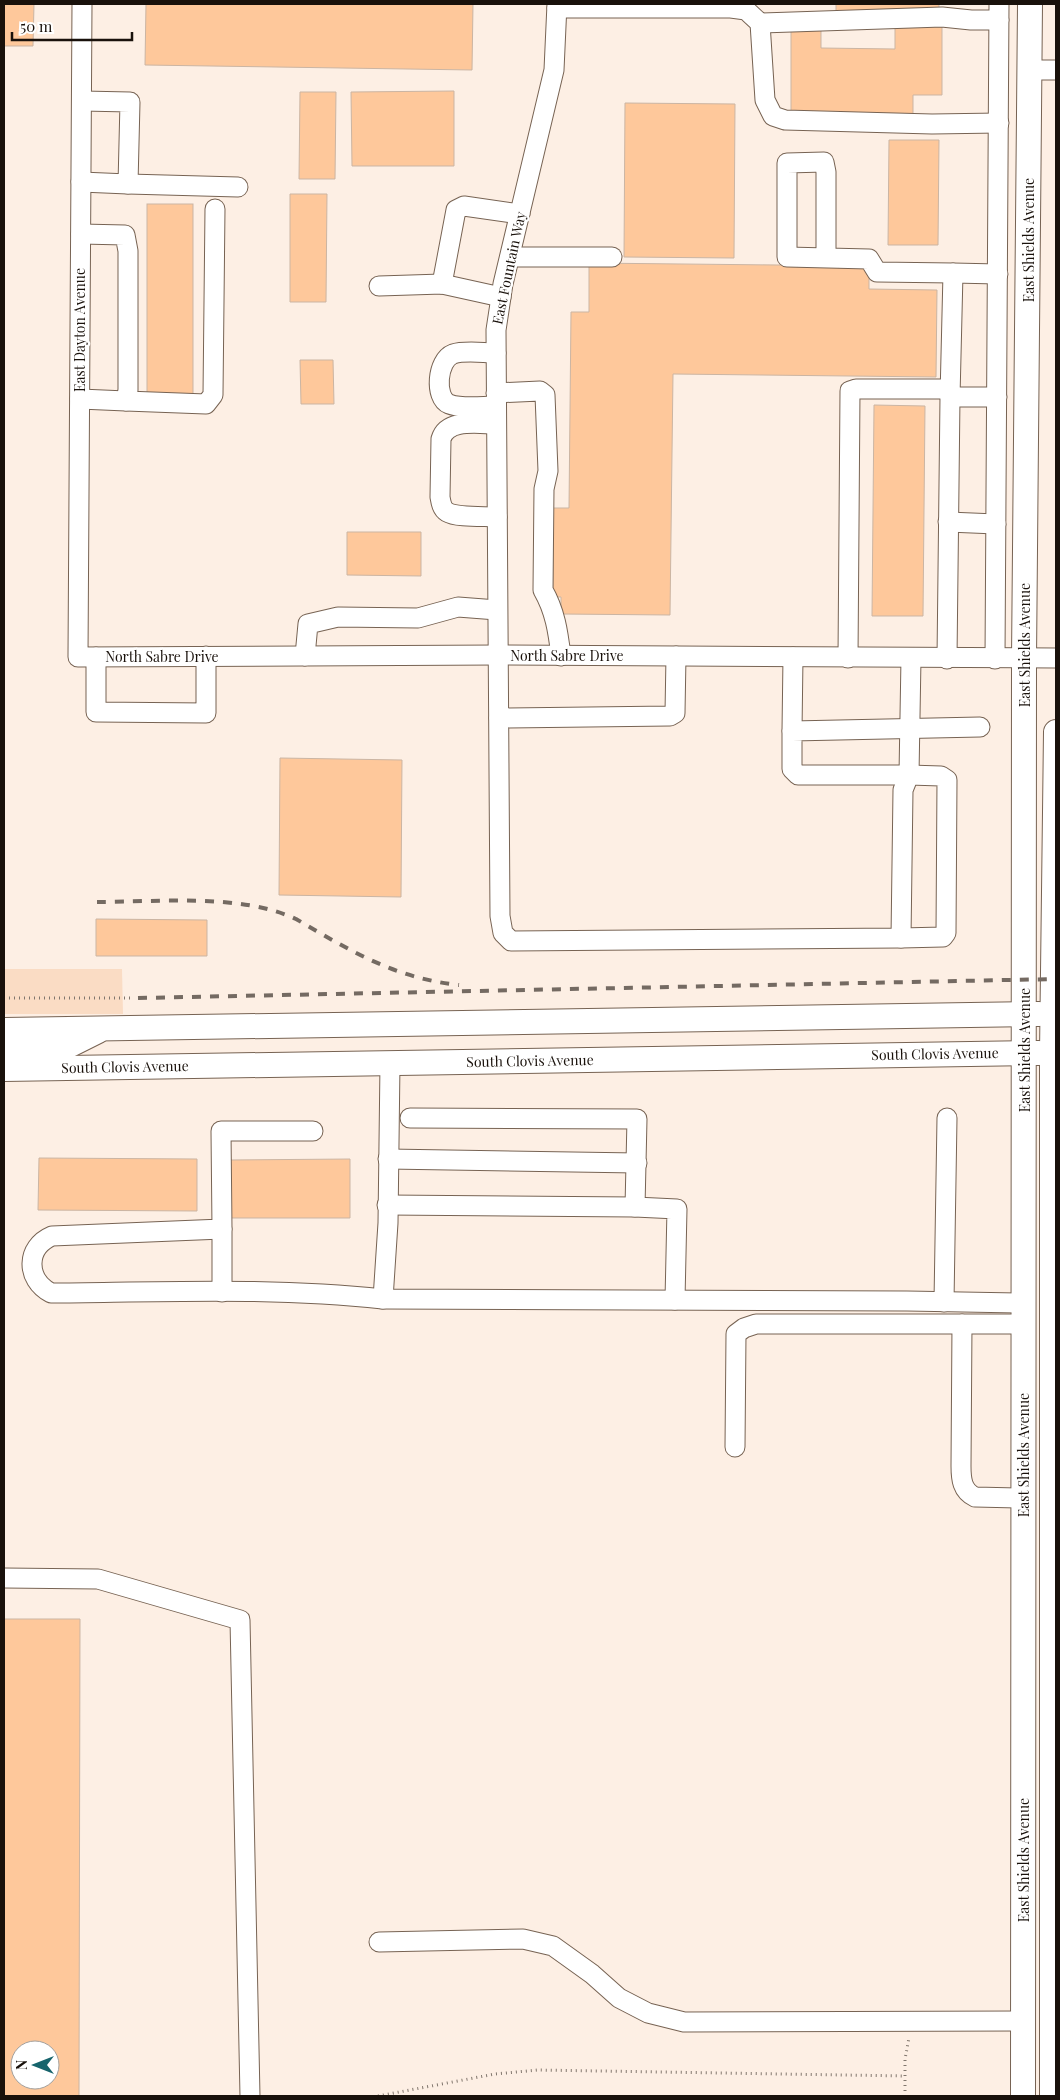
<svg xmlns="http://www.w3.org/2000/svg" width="1060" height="2100" font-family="'Playfair Display',serif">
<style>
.green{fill:#fadcc4}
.building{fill:#fec89b;stroke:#cbb5a3;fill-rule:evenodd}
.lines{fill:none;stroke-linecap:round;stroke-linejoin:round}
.minor-casing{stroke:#776353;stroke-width:21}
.major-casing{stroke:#776353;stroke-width:26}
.path{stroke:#80766d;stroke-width:3;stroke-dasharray:1 4;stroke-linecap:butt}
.minor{stroke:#fff;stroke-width:19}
.major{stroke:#fff;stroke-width:24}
.rail{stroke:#746a62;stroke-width:4;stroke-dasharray:9 9;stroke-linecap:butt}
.labels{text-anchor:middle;stroke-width:4.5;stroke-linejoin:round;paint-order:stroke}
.street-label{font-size:14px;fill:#19110b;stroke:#fff}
</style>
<rect width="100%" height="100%" fill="#fdefe4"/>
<path class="green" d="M 4,969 L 122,969 L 123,1014 L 4,1014 Z"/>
<g class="building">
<path d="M 4,4 L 34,4 L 33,46 L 4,46 Z"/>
<path d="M 146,4 L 473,4 L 472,70 L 145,65 Z"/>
<path d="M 836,4 L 939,4 L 939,12 L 836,11 Z"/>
<path d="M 895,23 L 942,24 L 942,95 L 913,95 L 913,118 L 791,117 L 791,26 L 821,26 L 821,48 L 895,49 Z"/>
<path d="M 454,91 L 454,166 L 352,166 L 351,92 Z"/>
<path d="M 300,92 L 336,92 L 335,179 L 299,179 Z"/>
<path d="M 625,103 L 735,104 L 734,258 L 624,257 Z"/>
<path d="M 889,140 L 939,140 L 938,245 L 888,245 Z"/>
<path d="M 290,194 L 327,194 L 326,302 L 290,302 Z"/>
<rect x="147" y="204" width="46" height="190"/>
<path d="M 589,263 L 869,266 L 869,289 L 937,290 L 936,377 L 673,374 L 670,615 L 561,614 L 561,597 L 553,597 L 553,508 L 569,508 L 571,312 L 589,312 Z"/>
<path d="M 300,360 L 333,360 L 334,404 L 301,404 Z"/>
<path d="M 874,405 L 925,406 L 923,616 L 872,616 Z"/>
<path d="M 347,532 L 421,532 L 421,576 L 347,575 Z"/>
<path d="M 280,758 L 402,760 L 401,897 L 279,895 Z"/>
<path d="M 96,919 L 207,920 L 207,956 L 96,956 Z"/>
<path d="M 39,1158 L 197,1159 L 197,1211 L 38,1210 Z"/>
<path d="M 350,1159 L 350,1218 L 229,1218 L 229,1160 Z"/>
<path d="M 4,1619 L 80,1619 L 79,2096 L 4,2096 ZM 20,2050 L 50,2050 L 50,2080 L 20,2080 Z"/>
</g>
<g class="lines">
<defs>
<g id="minor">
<path d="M 82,4 L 78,657 L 498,655 L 1056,658"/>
<path d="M 557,4 L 554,70 L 503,284 L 496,330 C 496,525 500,720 500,916 L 503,933 L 511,941 L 901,938 L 903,790 L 909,775 L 911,658"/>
<path d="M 557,8 L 731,8 L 746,10 L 760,23 L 765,100 L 773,116 L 785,120 L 932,124 L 999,123"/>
<path d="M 760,23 L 942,17 L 971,20 L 999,20"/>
<path d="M 1030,70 L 1056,70"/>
<path d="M 81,182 L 128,184 L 130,102 L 82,101"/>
<path d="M 128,184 L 238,187"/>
<path d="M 81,234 L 125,235 L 128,251 L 128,390 L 126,401 L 206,404 L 213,395 L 215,209"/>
<path d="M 510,257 L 612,257"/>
<path d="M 826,258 L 826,172 L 824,162 L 787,163 L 787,257 L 869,259 L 877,272 L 953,273"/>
<path d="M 442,284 L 456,210 L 464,206 L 520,214"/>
<path d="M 379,286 L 442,284 L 501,297"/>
<path d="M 496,353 C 483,353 465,350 453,354 C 437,360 434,398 449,404 C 462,409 482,406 496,406"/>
<path d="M 496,393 L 540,391 L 545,395 L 548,471 L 544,489 L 543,590 C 555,611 558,631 561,656"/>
<path d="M 950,397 L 953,273 L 998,274"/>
<path d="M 80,399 L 126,401"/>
<path d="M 496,424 C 479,424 447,418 441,439 L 440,497 C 441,503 442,509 447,512 C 457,518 485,516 497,517"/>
<path d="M 948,522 L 996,524"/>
<path d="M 305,656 L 308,624 L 338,617 L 418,618 L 458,607 L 497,610"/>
<path d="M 96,657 L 96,712 L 206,713 L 206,656"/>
<path d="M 848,658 L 850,391 L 856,389 L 950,389"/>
<path d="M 947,659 L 950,397 L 997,397"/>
<path d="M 995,659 L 999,4"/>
<path d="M 499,718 L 670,716 L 675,713 L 676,656"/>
<path d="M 792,731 L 793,657"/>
<path d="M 901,938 L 943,937 L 946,933 L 947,780 L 941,776 L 909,775 L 798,775 L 792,769 L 792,731 L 980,727"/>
<path d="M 410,1118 L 637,1119 L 635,1207 L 677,1209 L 675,1300"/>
<path d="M 313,1131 L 221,1131 L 222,1229 L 52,1236 C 26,1247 25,1279 51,1293 C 161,1292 273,1287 383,1299 L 907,1301 L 1025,1303"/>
<path d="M 388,1159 L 637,1163"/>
<path d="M 387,1205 L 635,1207"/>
<path d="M 222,1229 L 222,1292"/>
<path d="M 383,1299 L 388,1223 L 390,1063"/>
<path d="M 944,1302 L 947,1118"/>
<path d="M 962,1324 L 961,1466 C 961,1479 962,1491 975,1497 L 1024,1498"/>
<path d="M 735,1447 L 736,1334 L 744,1328 L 756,1324 L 1025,1324"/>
<path d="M 4,1578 L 98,1579 L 240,1620 L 250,2096"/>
<path d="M 379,1942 L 523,1939 L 553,1946 L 592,1974 L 619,1998 L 648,2013 L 684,2022 L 1024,2021"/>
</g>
<g id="major">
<path d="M 4,1030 L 1039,1014"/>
<path d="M 4,1051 L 33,1051 L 64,1048 L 98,1031"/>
<path d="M 4,1069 L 1039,1053"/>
<path d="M 1023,2096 L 1024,658 L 1030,4"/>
<path d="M 1052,2096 L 1052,1053 L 1056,732"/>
</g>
</defs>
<use href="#minor" class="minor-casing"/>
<use href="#major" class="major-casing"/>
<g class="path">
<path d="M 4,998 L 132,998"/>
<path d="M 378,2096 L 495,2074 L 538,2070 L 905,2076"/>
<path d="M 905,2096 L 905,2059 L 909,2038"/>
</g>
<use href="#minor" class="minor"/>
<use href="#major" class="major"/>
<g class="rail">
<path d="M 97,902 C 159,902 240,893 296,919 C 351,951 394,978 459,985"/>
<path d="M 138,998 L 1056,979"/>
</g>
</g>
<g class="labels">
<g class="street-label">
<text transform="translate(1029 240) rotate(-90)" y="5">East Shields Avenue</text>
<text transform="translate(509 268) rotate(-78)" y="5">East Fountain Way</text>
<text transform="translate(80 330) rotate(-90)" y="5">East Dayton Avenue</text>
<text transform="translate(1025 645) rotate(-90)" y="5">East Shields Avenue</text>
<text x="567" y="661">North Sabre Drive</text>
<text x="162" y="662">North Sabre Drive</text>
<text transform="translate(1025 1050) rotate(-90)" y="5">East Shields Avenue</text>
<text transform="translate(935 1054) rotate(-1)" y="5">South Clovis Avenue</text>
<text transform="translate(530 1061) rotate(-1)" y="5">South Clovis Avenue</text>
<text transform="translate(125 1067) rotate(-1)" y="5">South Clovis Avenue</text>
<text transform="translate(1024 1455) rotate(-90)" y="5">East Shields Avenue</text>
<text transform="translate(1024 1860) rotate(-90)" y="5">East Shields Avenue</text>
</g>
</g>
<rect width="1060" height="2100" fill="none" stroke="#19110b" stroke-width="10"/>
<g transform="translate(35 2065) rotate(270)"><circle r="24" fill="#ffffff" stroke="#a3a09d"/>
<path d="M0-4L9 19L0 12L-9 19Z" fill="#16646c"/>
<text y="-8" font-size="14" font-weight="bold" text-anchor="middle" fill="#19110b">N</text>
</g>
<path d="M12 32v8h120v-8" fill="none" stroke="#19110b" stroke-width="2.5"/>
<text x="20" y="32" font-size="15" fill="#19110b" stroke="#ffffff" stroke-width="4" paint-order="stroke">50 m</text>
</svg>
